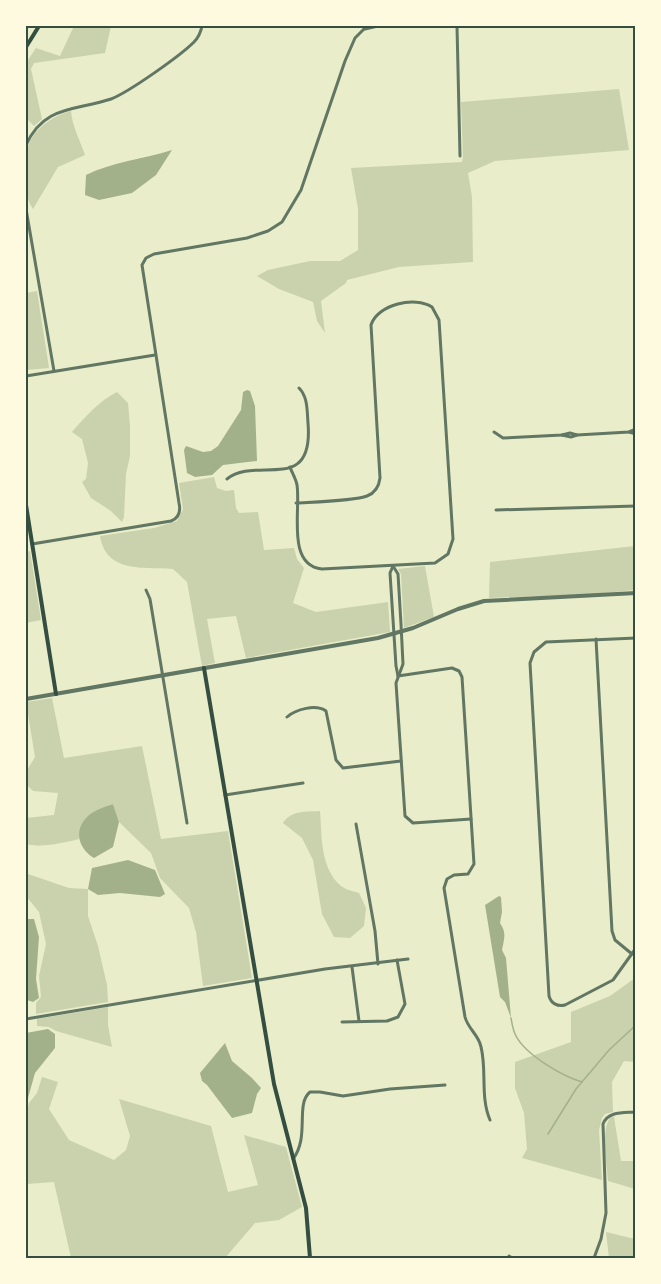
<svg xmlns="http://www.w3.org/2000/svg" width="661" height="1284" font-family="Merriweather,serif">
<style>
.green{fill:#cad2ad}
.water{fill:#a3b18a}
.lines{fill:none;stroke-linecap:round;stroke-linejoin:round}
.stream{stroke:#a3b18a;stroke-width:1.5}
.minor{stroke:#617663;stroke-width:3}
.tertiary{stroke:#617663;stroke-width:4}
.secondary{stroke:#344e41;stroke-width:4}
.neatline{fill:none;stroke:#344e41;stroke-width:2}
</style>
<rect width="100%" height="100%" fill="#e9edc9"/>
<g class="green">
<path d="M 74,26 L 111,26 L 105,53 L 34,63 L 31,69 L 42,119 L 34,126 L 26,118 L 26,63 L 36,48 L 60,56 Z"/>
<path d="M 619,89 L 629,150 L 495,161 L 468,173 L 472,197 L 473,262 L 399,267 L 347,280 L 346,283 L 321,301 L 325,333 L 317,321 L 313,302 L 279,289 L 257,276 L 268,270 L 310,261 L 340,261 L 358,250 L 358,209 L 351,168 L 462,162 L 463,157 L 461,102 Z"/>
<path d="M 71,111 C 72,126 80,140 85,155 L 58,167 L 33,209 C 26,198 26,190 26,177 C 26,170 24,161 26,154 C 29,132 51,116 71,111 Z"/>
<path d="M 37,291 L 49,368 L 26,370 L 26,293 Z"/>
<path d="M 117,392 L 128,403 L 130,426 L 130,456 L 126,474 L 124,517 L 122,522 L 111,511 L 91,498 L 82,482 L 86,479 L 88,463 L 82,439 L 72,432 C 86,416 99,401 117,392 Z"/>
<path d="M 214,477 L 217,488 L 226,491 L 234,490 L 236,508 L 239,513 L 258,512 L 264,550 L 294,548 L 297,559 L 304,568 L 293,603 L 316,612 L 388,602 L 390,632 L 246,658 L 236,616 L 207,619 L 215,663 L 202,666 L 187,582 L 173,569 C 143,567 106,573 100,536 L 154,528 L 177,521 L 183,509 L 179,483 Z"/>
<path d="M 635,546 L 635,590 L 582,595 L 489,598 L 490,562 Z"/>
<path d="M 30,551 L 41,620 L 26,623 L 26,552 Z"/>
<path d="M 425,566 L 434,617 L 404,628 L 401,574 L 398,569 Z"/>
<path d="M 52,698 L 64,758 L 142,746 L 161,839 L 228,831 L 252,978 L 203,986 L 196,932 L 189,908 L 160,878 L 151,853 L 119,822 L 113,804 L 81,826 L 79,839 C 62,843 44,848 26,844 L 26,818 L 54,815 L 58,793 L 33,791 L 26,784 L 26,772 L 35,757 L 26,702 Z"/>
<path d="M 320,811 C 322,836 320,868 341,886 C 346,890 353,891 359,893 L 366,908 L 364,926 L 350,938 L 334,937 L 322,914 L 313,860 L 302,838 L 283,823 C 291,810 306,812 320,811 Z"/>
<path d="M 28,874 L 69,888 L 88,889 L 88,916 L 98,946 L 107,985 L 108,1002 L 36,1014 L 36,1003 L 41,997 L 39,976 L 46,944 L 39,912 L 26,896 L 26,875 Z"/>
<path d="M 635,978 L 635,1062 L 624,1061 L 612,1082 L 613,1112 L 605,1114 L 602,1118 L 599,1130 L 602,1180 L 522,1158 L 527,1149 L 524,1113 L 515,1088 L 515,1062 L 571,1042 L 571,1012 L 610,996 Z"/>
<path d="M 108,1007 L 108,1025 L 112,1047 L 56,1031 L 49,1027 L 37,1026 L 37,1019 Z"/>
<path d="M 42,1077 L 58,1082 L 49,1109 L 69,1140 L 114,1160 L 126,1150 L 130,1136 L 119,1099 L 211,1126 L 228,1192 L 258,1185 L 244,1135 L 286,1147 L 302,1207 L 279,1220 L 255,1223 L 225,1258 L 71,1258 L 54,1182 L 27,1184 L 26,1178 L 26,1115 L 29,1103 L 37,1093 Z"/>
<path d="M 611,1117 L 614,1117 L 621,1161 L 635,1161 L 635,1189 L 608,1181 C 607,1166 600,1128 611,1117 Z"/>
<path d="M 606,1232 L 635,1239 L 635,1258 L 609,1258 Z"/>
</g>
<g class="water">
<path d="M 172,150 L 156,175 L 132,193 L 99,200 L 85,195 L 86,175 C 112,162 143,159 172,150 Z"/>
<path d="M 247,390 L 250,391 L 255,406 L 257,461 L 223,465 L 212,475 L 195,477 L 187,473 L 184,450 L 186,446 L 203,452 L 211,451 L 218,446 L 241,410 L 243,392 Z"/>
<path d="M 113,804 L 119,822 L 113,847 L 94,858 C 79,849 73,831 87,817 C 94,810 105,807 113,804 Z"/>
<path d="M 128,860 L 155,870 L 165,894 L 160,897 L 120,893 L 98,895 L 88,889 L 92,868 Z"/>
<path d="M 499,896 L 501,897 L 502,912 L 500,923 C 507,933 504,939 502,950 L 506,958 L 511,1018 L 505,1002 L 500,997 L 485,905 Z"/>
<path d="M 26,919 L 34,919 L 39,937 L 36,979 L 39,998 L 33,1002 L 27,1000 L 26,993 Z"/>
<path d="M 48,1029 L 55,1034 L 55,1048 L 35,1073 L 26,1105 L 26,1033 Z"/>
<path d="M 225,1043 L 232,1061 L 252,1078 L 261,1088 L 257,1094 L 252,1113 L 232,1118 L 207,1085 L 202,1081 L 200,1073 Z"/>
</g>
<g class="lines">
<g class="stream">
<path d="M 511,1018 C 512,1024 513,1031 516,1036 C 526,1055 562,1076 582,1082"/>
<path d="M 548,1134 L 576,1089 L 609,1050 L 636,1025"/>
</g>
<g class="minor">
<path d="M 457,26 L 460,156"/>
<path d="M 365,29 L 378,26"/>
<path d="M 26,145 C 44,105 75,111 111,99 C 129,92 180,56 194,42 C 199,37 201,31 202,26"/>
<path d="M 26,209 L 54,371"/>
<path d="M 26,376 L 155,355"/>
<path d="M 494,432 L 503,438 L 562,435 L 570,433 L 577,435"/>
<path d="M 629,432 L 636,434"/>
<path d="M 562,435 L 571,437 L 577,435 L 629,432 L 636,429"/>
<path d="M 290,467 C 292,473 296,479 297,485 C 301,510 286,565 322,569 L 435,563 L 448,554 L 453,539 L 439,320 L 432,307 C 415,296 378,304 371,325 L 380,478 C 379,486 375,493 367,496 C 354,501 312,502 296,503"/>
<path d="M 227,479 C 256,455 314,496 308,423 C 307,411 308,397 299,388"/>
<path d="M 496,510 L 636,506"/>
<path d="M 32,544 L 171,521 C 179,518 181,512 179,503 L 142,265 L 146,258 L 154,254 L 247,238 L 268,231 L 282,222 L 301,190 L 345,61 L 355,38 L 364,29 L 364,26"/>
<path d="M 393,566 L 398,574 L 401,624 L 403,664 L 396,683 L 405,816 L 413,823 L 471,819"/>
<path d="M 393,566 L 390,573 L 396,666 L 398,676"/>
<path d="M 146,590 L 150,599 L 187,823"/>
<path d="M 636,638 L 546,642 L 534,652 L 530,663 L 549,996 C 551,1003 557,1007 565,1005 L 613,980 L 636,948"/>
<path d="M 596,639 L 612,931 L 615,940 L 632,954"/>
<path d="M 398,676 L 452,668 L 459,671 L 462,677 L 474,864 L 468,874 L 454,875 L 447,879 L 444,888 L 465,1017 C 468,1029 479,1035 481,1047 C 487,1070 480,1097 490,1120"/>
<path d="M 287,717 C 296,709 316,704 326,711 L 336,760 L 343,768 L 401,761"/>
<path d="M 225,795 L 303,783"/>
<path d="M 356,824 L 375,931 L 378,964"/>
<path d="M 352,967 L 359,1021"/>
<path d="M 26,1019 L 325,969 L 408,959"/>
<path d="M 342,1022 L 387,1021 L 398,1017 L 405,1004 L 397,960"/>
<path d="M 293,1159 C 310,1137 295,1104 310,1092 L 320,1092 L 343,1096 L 390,1089 L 445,1085"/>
<path d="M 509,1256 L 512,1258"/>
<path d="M 594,1258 L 601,1239 L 606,1213 L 603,1124 C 608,1111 623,1113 636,1112"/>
</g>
<path class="tertiary" d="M 26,699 L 378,638 L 413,628 L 458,609 L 484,601 L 636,593"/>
<g class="secondary">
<path d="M 26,47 L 39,26"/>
<path d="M 26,505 L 56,694"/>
<path d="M 204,668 L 274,1084 L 306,1208 L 310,1258"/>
</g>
</g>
<rect width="661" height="1284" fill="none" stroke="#fefae0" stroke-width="54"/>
<rect x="27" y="27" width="607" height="1230" class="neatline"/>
</svg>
